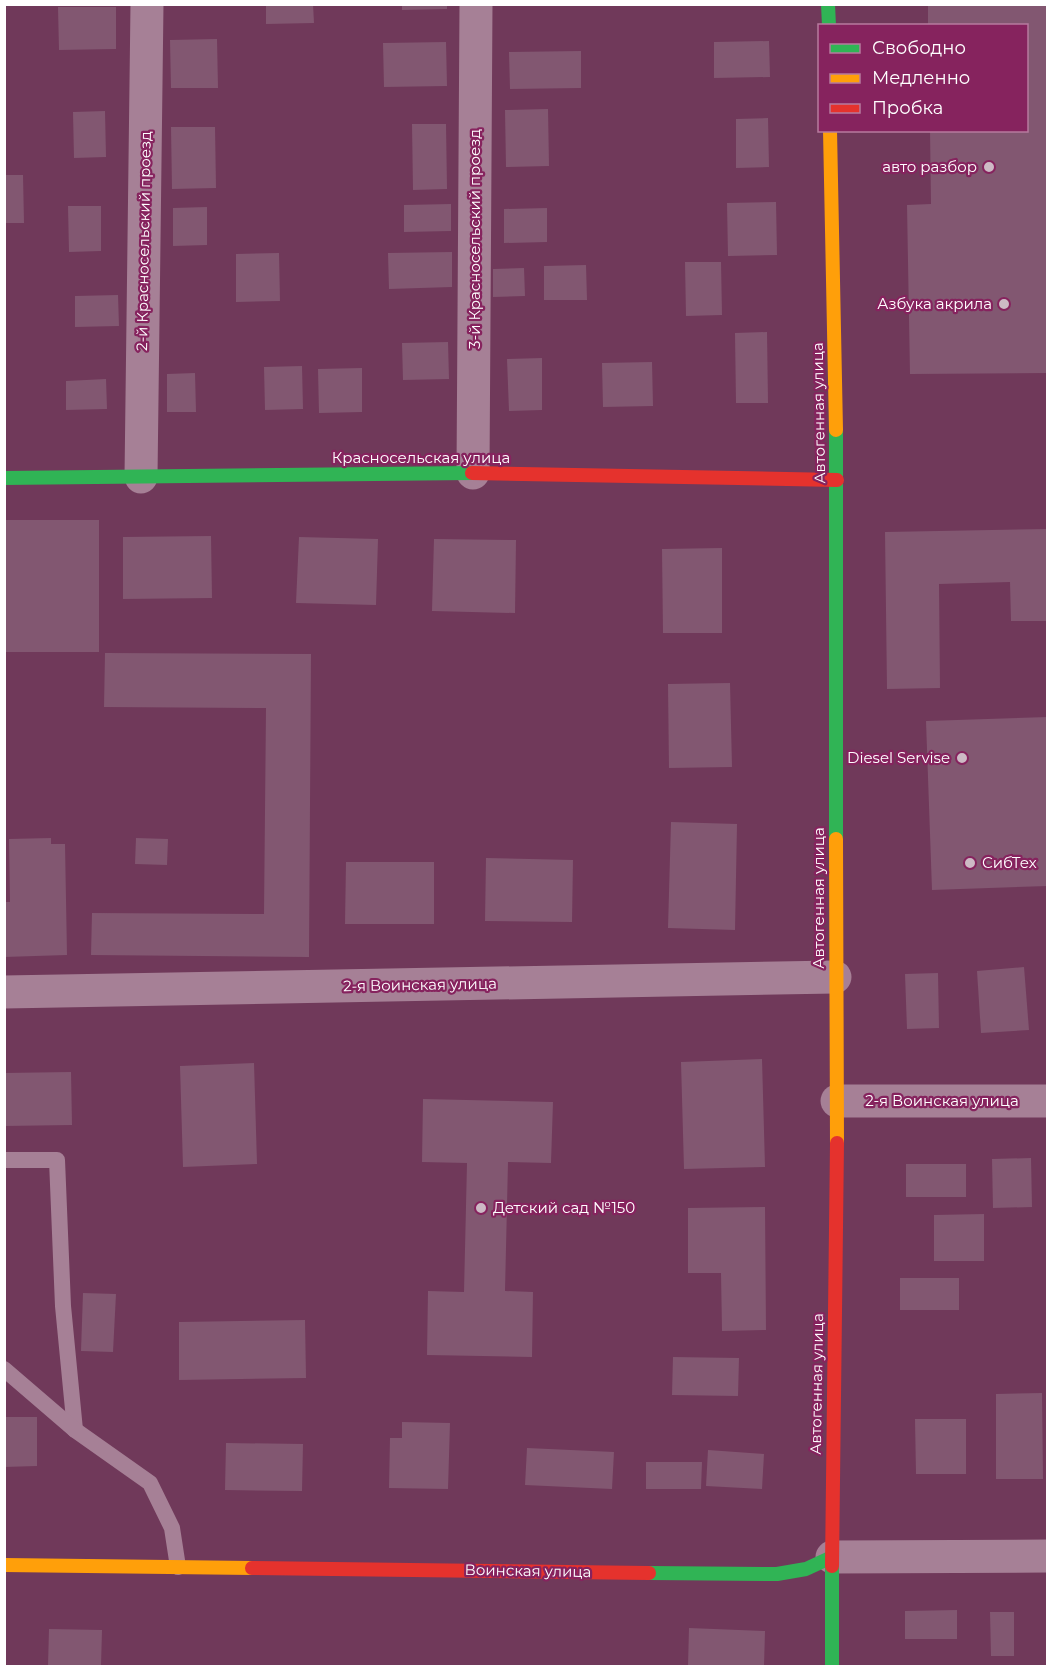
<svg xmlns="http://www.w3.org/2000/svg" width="1052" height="1671" font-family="Montserrat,sans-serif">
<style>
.building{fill:#825771}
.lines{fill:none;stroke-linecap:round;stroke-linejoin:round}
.lane{stroke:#a68096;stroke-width:16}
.street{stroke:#a68096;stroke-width:33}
.fast{stroke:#30b455;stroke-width:14}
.slow{stroke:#ff9f0a;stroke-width:14}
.jam{stroke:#e5322d;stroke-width:14}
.poi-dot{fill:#cdbac5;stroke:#86235e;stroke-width:2}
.labels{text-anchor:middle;stroke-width:4.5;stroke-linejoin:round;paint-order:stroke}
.poi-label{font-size:15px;fill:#fff;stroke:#86235e;text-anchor:end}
.street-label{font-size:15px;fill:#fff;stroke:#86235e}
</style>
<rect width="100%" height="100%" fill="#70395a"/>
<g class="building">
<path d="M 266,4 L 313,4 L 314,23 L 266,24 Z"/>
<path d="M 402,4 L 447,4 L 447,9 L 402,10 Z"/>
<path d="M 928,4 L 1048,4 L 1048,373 L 910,374 L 907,205 L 931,204 L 930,130 L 1026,130 L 1026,26 L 928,26 Z"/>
<path d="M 58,7 L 116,7 L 116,49 L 59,50 Z"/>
<path d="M 217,39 L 218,88 L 171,88 L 170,40 Z"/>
<path d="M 769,41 L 770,77 L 714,78 L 714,42 Z"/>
<path d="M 446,42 L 447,86 L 384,87 L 383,43 Z"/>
<path d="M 581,51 L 581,88 L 510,89 L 509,52 Z"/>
<path d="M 548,109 L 549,166 L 506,167 L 505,110 Z"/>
<path d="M 105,111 L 106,157 L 74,158 L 73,112 Z"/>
<path d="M 768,118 L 769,167 L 736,168 L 736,119 Z"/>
<path d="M 412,124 L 446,124 L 447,189 L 413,190 Z"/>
<path d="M 171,127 L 215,127 L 216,188 L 172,189 Z"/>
<path d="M 4,175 L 23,175 L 24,223 L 4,223 Z"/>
<path d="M 776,202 L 777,255 L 728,256 L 727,203 Z"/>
<path d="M 451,204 L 451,231 L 404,232 L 404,205 Z"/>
<path d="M 68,206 L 101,206 L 101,251 L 69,252 Z"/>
<path d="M 207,207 L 207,245 L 173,246 L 173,208 Z"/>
<path d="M 547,208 L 547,242 L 504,243 L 504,209 Z"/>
<path d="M 452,252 L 452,287 L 389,289 L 388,253 Z"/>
<path d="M 279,253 L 280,301 L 236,302 L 236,254 Z"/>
<path d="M 685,262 L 721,262 L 722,315 L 686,316 Z"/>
<path d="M 586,265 L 587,300 L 544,300 L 544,266 Z"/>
<path d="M 524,268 L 525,296 L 493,297 L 493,269 Z"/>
<path d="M 118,295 L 119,326 L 75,327 L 75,296 Z"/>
<path d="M 767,332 L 768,403 L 736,403 L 735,333 Z"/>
<path d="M 448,342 L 449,379 L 403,380 L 402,343 Z"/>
<path d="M 542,358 L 542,410 L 509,411 L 507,359 Z"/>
<path d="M 652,362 L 653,406 L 603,407 L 602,363 Z"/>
<path d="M 302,366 L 303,409 L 265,410 L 264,367 Z"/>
<path d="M 362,368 L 362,412 L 319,413 L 318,369 Z"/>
<path d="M 195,373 L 196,412 L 167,412 L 167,374 Z"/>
<path d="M 106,379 L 107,409 L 66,410 L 66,381 Z"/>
<rect x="4" y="520" width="95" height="132"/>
<path d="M 1048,529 L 1048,621 L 1011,621 L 1010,582 L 939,584 L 940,688 L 887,689 L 885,532 Z"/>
<path d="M 211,536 L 212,598 L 123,599 L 123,537 Z"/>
<path d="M 299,537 L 378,539 L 376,605 L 296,603 Z"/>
<path d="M 434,539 L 516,540 L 515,613 L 432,611 Z"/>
<path d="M 722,548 L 722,633 L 663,633 L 662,549 Z"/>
<path d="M 105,653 L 311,654 L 309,957 L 91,955 L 92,913 L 264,914 L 266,708 L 104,707 Z"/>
<path d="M 730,683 L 732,767 L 669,768 L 668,684 Z"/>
<path d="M 1048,717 L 1048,886 L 932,890 L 926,721 Z"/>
<path d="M 671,822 L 737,824 L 735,930 L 668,928 Z"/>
<path d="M 51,838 L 51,844 L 65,844 L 67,955 L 4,957 L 4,902 L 10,902 L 9,839 Z"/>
<path d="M 136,838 L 168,839 L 167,865 L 135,864 Z"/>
<path d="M 486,858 L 573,860 L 572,922 L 485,921 Z"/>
<path d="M 346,862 L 434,862 L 434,924 L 345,924 Z"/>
<path d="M 1024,967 L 1029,1030 L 981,1033 L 977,971 Z"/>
<path d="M 938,973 L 939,1028 L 907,1029 L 905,974 Z"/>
<path d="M 762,1059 L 765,1167 L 684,1169 L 681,1062 Z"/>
<path d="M 254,1063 L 257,1164 L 183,1167 L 180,1066 Z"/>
<path d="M 71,1072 L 72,1125 L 4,1126 L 4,1073 Z"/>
<path d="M 423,1099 L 553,1102 L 551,1163 L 508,1162 L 505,1291 L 533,1292 L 532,1357 L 427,1355 L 428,1291 L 464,1292 L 467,1163 L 422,1162 Z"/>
<path d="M 1031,1158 L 1032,1207 L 993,1208 L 992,1159 Z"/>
<rect x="906" y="1164" width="60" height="33"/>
<path d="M 765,1207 L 766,1330 L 722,1331 L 721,1273 L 688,1273 L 688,1208 Z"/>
<path d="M 984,1214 L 984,1261 L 934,1261 L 934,1215 Z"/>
<rect x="900" y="1278" width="59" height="32"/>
<path d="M 83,1293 L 116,1294 L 113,1352 L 81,1351 Z"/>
<path d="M 305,1320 L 306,1378 L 179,1380 L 179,1322 Z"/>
<path d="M 673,1357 L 739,1358 L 738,1396 L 672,1395 Z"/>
<path d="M 1042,1393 L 1043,1479 L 996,1479 L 996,1394 Z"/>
<path d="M 4,1417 L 37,1417 L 37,1466 L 4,1467 Z"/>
<path d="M 915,1419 L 966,1419 L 966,1474 L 916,1474 Z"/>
<path d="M 402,1422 L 450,1423 L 448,1489 L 389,1488 L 390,1438 L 402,1438 Z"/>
<path d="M 226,1443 L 303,1444 L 302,1491 L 225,1490 Z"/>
<path d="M 527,1448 L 614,1452 L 612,1489 L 525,1485 Z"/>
<path d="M 708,1450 L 764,1454 L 762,1489 L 706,1486 Z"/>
<path d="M 646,1462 L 702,1462 L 701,1489 L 646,1489 Z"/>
<path d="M 957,1610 L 957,1639 L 905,1639 L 905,1611 Z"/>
<path d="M 990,1612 L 1014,1612 L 1014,1656 L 991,1656 Z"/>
<path d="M 689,1628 L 765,1631 L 764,1666 L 688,1666 Z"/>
<path d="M 49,1629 L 102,1630 L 101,1666 L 48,1666 Z"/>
</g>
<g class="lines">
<g class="lane">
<path d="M 4,1160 L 57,1160 L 63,1306 L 75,1430"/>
<path d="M 4,1369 L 75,1430 L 150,1483 L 172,1528 L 178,1567"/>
</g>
<g class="street">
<path d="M 473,473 L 476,4"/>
<path d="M 141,477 L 147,4"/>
<path d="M 4,992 L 835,977"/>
<path d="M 837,1101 L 1048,1101"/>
<path d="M 832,1557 L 1048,1556"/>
</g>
<g class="fast">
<path d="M 828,4 L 829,26"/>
<path d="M 4,478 L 472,473"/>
<path d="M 836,839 L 836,430"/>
<path d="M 832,1566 L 832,1666"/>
<path d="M 649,1573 L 777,1574 L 806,1569 L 832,1557"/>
</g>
<g class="slow">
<path d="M 830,130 L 836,430"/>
<path d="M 836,839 L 837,1143"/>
<path d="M 4,1565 L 252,1568"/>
</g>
<g class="jam">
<path d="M 472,473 L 837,480"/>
<path d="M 832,1566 L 837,1143"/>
<path d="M 252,1568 L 649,1573"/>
</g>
</g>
<g class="poi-dot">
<circle cx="989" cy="167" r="6"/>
<circle cx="1004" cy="304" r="6"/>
<circle cx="962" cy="758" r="6"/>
<circle cx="970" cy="863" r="6"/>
<circle cx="481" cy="1208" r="6"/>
</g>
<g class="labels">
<g class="poi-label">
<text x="977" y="172">авто разбор</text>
<text x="992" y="309">Азбука акрила</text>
<text x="950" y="763">Diesel Servise</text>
<text x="982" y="868" text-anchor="start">СибТех</text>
<text x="493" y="1213" text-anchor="start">Детский сад №150</text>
</g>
<g class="street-label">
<text transform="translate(475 239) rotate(-90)" y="5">3-й Красносельский проезд</text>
<text transform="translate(144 241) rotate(-89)" y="5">2-й Красносельский проезд</text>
<text transform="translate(819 413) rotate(-91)" y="5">Автогенная улица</text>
<text x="421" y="463">Красносельская улица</text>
<text transform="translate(819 898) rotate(-90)" y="5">Автогенная улица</text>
<text transform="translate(420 985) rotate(-1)" y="5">2-я Воинская улица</text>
<text x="942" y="1106">2-я Воинская улица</text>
<text transform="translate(817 1384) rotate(-89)" y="5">Автогенная улица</text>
<text transform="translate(528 1571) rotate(1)" y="5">Воинская улица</text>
</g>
</g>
<rect width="1052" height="1671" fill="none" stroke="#ffffff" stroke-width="12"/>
<rect x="818" y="24" width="210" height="108" fill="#86235e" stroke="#b67b9e" stroke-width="1.5"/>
<rect x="830" y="44" width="30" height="9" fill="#30b455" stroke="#b67b9e" stroke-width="1.5"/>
<text x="872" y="54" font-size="18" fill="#ffffff">Свободно</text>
<rect x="830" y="74" width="30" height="9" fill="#ff9f0a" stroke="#b67b9e" stroke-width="1.5"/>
<text x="872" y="84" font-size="18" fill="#ffffff">Медленно</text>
<rect x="830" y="104" width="30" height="9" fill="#e5322d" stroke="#b67b9e" stroke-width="1.5"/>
<text x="872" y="114" font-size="18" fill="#ffffff">Пробка</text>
</svg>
